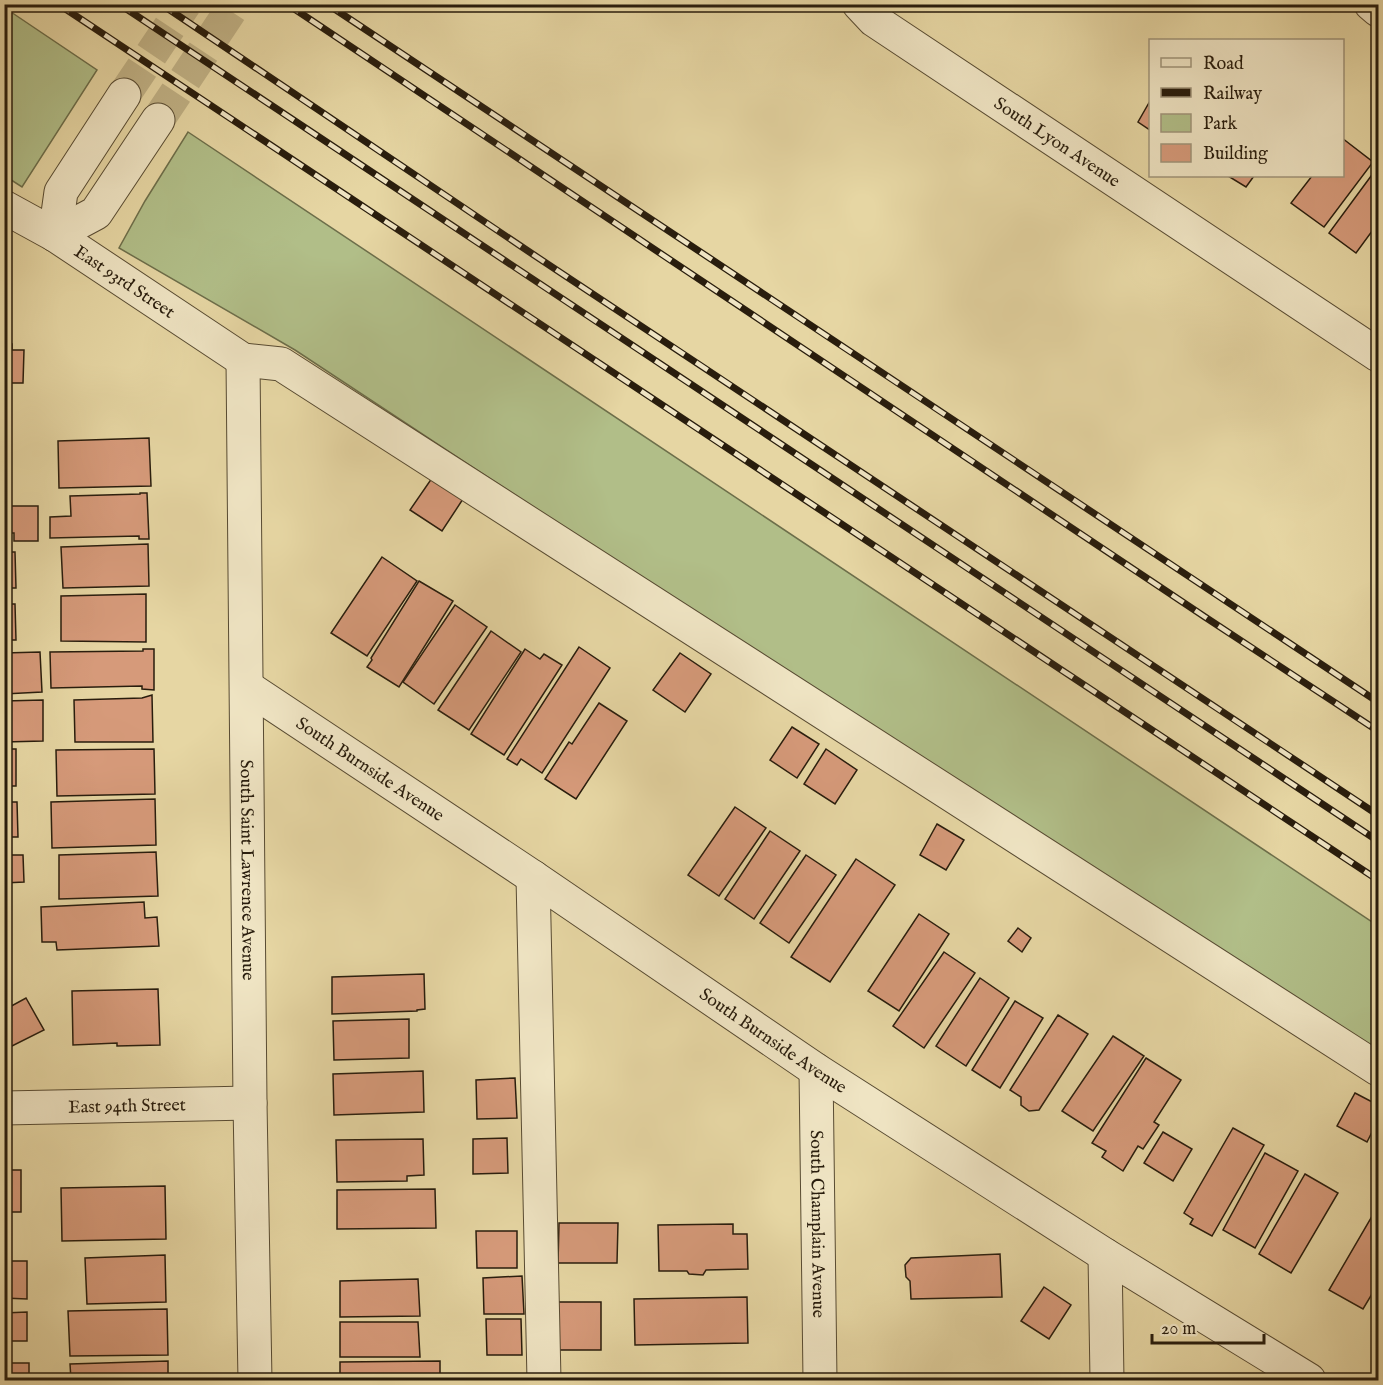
<svg xmlns="http://www.w3.org/2000/svg" width="1383" height="1385" font-family="'IM FELL English',serif">
<style>
.green{fill:#b1be88;stroke:#6d6e4a;stroke-width:1.5}
.building{fill:#d69a7a;stroke:#291d0d;stroke-width:1.5}
.lines{fill:none;stroke-linecap:round;stroke-linejoin:round}
.minor-tunnel{stroke:#c0b185;stroke-width:33;stroke-dasharray:33 16;stroke-linecap:butt}
.minor-casing{stroke:#584b32;stroke-width:35}
.minor{stroke:#efe4c3;stroke-width:33}
.rail-casing{stroke:#291d0d;stroke-width:7}
.rail{stroke:#efe4c3;stroke-width:4.5;stroke-dasharray:14;stroke-linecap:butt}
.labels{text-anchor:middle;stroke-width:5;stroke-linejoin:round;paint-order:stroke}
.street-label{font-size:18px;fill:#291d0d;stroke:#efe4c3}
</style>
<rect width="100%" height="100%" fill="#e6d6a3"/>
<filter id="stains"><feTurbulence type="fractalNoise" baseFrequency=".00333" numOctaves="4"/><feColorMatrix values="0 0 0 0 .2 0 0 0 0 .09 0 0 0 0 .02 0 0 0 .5 -.17"/></filter>
<radialGradient id="worn" r=".72"><stop offset=".6" stop-color="#630" stop-opacity="0"/><stop offset="1" stop-color="#630" stop-opacity=".3"/></radialGradient>
<g class="green">
<path d="M 5,8 L 97,70 L 22,187 L 5,176 Z"/>
<path d="M 188,132 L 1378,926 L 1378,1065 L 295,350 L 119,248 L 145,201 Z"/>
</g>
<g class="building">
<path d="M 1150,101 L 1150,130 L 1138,122 Z"/>
<path d="M 1342,138 L 1373,162 L 1324,227 L 1291,203 L 1312,176 L 1342,176 Z"/>
<path d="M 1377,168 L 1378,169 L 1378,223 L 1356,253 L 1329,233 Z"/>
<path d="M 1228,176 L 1254,176 L 1246,187 Z"/>
<path d="M 4,344 L 12,344 L 12,350 L 24,350 L 23,383 L 4,383 Z"/>
<path d="M 149,438 L 151,486 L 59,488 L 58,441 Z"/>
<path d="M 432,478 L 463,499 L 442,531 L 410,510 Z"/>
<path d="M 140,493 L 147,493 L 149,539 L 139,539 L 139,536 L 50,538 L 50,517 L 71,516 L 70,496 L 140,494 Z"/>
<path d="M 4,506 L 38,506 L 38,541 L 14,541 L 14,533 L 4,533 Z"/>
<path d="M 148,544 L 149,586 L 63,588 L 61,547 Z"/>
<path d="M 4,552 L 15,552 L 16,588 L 4,588 Z"/>
<path d="M 382,557 L 417,581 L 367,656 L 331,633 Z"/>
<path d="M 419,581 L 453,601 L 399,687 L 367,667 L 372,660 L 371,658 Z"/>
<path d="M 146,594 L 146,642 L 61,641 L 61,596 Z"/>
<path d="M 4,604 L 15,604 L 16,640 L 4,640 Z"/>
<path d="M 455,605 L 487,627 L 434,704 L 403,682 Z"/>
<path d="M 491,631 L 521,652 L 469,730 L 438,710 Z"/>
<path d="M 579,647 L 610,668 L 542,773 L 521,759 L 517,765 L 507,759 Z"/>
<path d="M 143,649 L 154,649 L 154,690 L 142,689 L 142,686 L 51,688 L 50,652 L 143,651 Z"/>
<path d="M 525,649 L 540,659 L 544,654 L 562,665 L 504,755 L 471,734 Z"/>
<path d="M 40,652 L 42,692 L 4,694 L 4,653 Z"/>
<path d="M 680,653 L 711,674 L 685,712 L 653,690 Z"/>
<path d="M 152,695 L 153,742 L 75,742 L 74,700 L 142,698 Z"/>
<path d="M 43,700 L 43,741 L 4,742 L 4,701 Z"/>
<path d="M 599,703 L 627,721 L 576,799 L 545,779 L 569,742 L 572,744 Z"/>
<path d="M 792,727 L 819,744 L 797,778 L 770,760 Z"/>
<rect x="4" y="749" width="12" height="37"/>
<path d="M 154,749 L 155,794 L 57,796 L 56,750 Z"/>
<path d="M 826,749 L 857,770 L 835,804 L 804,784 Z"/>
<path d="M 155,799 L 156,845 L 52,848 L 51,802 Z"/>
<path d="M 4,802 L 17,802 L 18,837 L 4,837 Z"/>
<path d="M 735,807 L 766,828 L 719,896 L 688,875 Z"/>
<path d="M 937,824 L 964,840 L 946,870 L 920,855 Z"/>
<path d="M 770,831 L 800,851 L 754,919 L 725,899 Z"/>
<path d="M 156,852 L 158,896 L 59,899 L 59,855 Z"/>
<path d="M 4,855 L 23,855 L 24,882 L 4,883 Z"/>
<path d="M 806,855 L 836,875 L 789,943 L 760,923 Z"/>
<path d="M 856,859 L 895,885 L 830,982 L 791,957 Z"/>
<path d="M 144,902 L 145,918 L 157,917 L 159,946 L 57,950 L 56,942 L 42,942 L 41,907 Z"/>
<path d="M 919,914 L 949,934 L 899,1011 L 868,991 Z"/>
<path d="M 1018,928 L 1031,938 L 1022,952 L 1008,941 Z"/>
<path d="M 944,952 L 975,973 L 924,1048 L 893,1026 Z"/>
<path d="M 424,974 L 425,1009 L 417,1010 L 417,1011 L 332,1014 L 332,977 Z"/>
<path d="M 980,978 L 1009,998 L 966,1066 L 936,1046 Z"/>
<path d="M 158,989 L 160,1045 L 117,1046 L 117,1043 L 73,1045 L 72,991 Z"/>
<path d="M 26,998 L 44,1030 L 4,1050 L 4,1010 Z"/>
<path d="M 1015,1001 L 1043,1018 L 1000,1088 L 972,1070 Z"/>
<path d="M 1058,1015 L 1088,1034 L 1039,1110 L 1029,1111 L 1021,1105 L 1021,1097 L 1010,1090 Z"/>
<path d="M 409,1019 L 409,1058 L 334,1060 L 333,1021 Z"/>
<path d="M 1113,1036 L 1144,1056 L 1093,1131 L 1062,1111 Z"/>
<path d="M 1146,1058 L 1181,1080 L 1154,1122 L 1159,1125 L 1143,1149 L 1138,1146 L 1123,1171 L 1102,1157 L 1106,1151 L 1092,1143 Z"/>
<path d="M 423,1071 L 424,1112 L 334,1115 L 333,1074 Z"/>
<path d="M 515,1078 L 517,1118 L 477,1119 L 476,1080 Z"/>
<path d="M 1355,1093 L 1378,1105 L 1378,1120 L 1367,1142 L 1337,1126 Z"/>
<path d="M 1233,1128 L 1264,1145 L 1212,1236 L 1190,1224 L 1193,1219 L 1184,1213 Z"/>
<path d="M 1163,1132 L 1192,1149 L 1173,1181 L 1144,1163 Z"/>
<path d="M 507,1138 L 508,1173 L 473,1174 L 473,1139 Z"/>
<path d="M 423,1139 L 424,1175 L 407,1176 L 407,1181 L 337,1182 L 336,1140 Z"/>
<path d="M 1265,1153 L 1298,1171 L 1255,1248 L 1223,1230 Z"/>
<rect x="4" y="1170" width="17" height="42"/>
<path d="M 1305,1174 L 1338,1193 L 1291,1273 L 1259,1254 Z"/>
<path d="M 165,1186 L 166,1239 L 62,1241 L 61,1188 Z"/>
<path d="M 435,1189 L 436,1228 L 337,1229 L 337,1190 Z"/>
<path d="M 1375,1211 L 1378,1213 L 1378,1284 L 1363,1309 L 1329,1290 Z"/>
<path d="M 559,1223 L 618,1223 L 617,1263 L 558,1263 Z"/>
<path d="M 733,1224 L 733,1234 L 747,1234 L 748,1269 L 706,1270 L 703,1275 L 689,1274 L 687,1271 L 659,1271 L 658,1225 Z"/>
<path d="M 476,1231 L 517,1231 L 517,1268 L 477,1268 Z"/>
<path d="M 1000,1254 L 1002,1297 L 911,1299 L 910,1281 L 906,1277 L 905,1265 L 911,1258 Z"/>
<path d="M 165,1255 L 166,1302 L 87,1304 L 85,1258 Z"/>
<path d="M 4,1261 L 27,1261 L 27,1299 L 4,1298 Z"/>
<path d="M 522,1276 L 524,1314 L 484,1314 L 483,1278 Z"/>
<path d="M 418,1279 L 420,1316 L 340,1317 L 340,1281 Z"/>
<path d="M 1044,1287 L 1071,1305 L 1049,1339 L 1021,1321 Z"/>
<path d="M 747,1297 L 748,1343 L 635,1345 L 634,1299 Z"/>
<path d="M 556,1302 L 601,1302 L 601,1350 L 557,1350 Z"/>
<path d="M 167,1309 L 168,1355 L 70,1356 L 68,1311 Z"/>
<path d="M 27,1312 L 27,1341 L 4,1341 L 4,1313 Z"/>
<path d="M 486,1319 L 521,1319 L 522,1355 L 487,1355 Z"/>
<path d="M 340,1322 L 418,1322 L 420,1357 L 340,1357 Z"/>
<path d="M 168,1361 L 168,1380 L 71,1380 L 70,1364 Z"/>
<path d="M 440,1361 L 440,1380 L 338,1380 L 340,1377 L 340,1362 Z"/>
<rect x="4" y="1363" width="25" height="17"/>
</g>
<g class="lines">
<g class="minor-tunnel">
<path d="M 124,95 L 185,4"/>
<path d="M 158,120 L 235,4"/>
</g>
<defs>
<g id="minor">
<path id="s1" d="M 859,4 L 874,20 L 1378,355"/>
<path d="M 1371,4 L 1378,10"/>
<path id="s2" d="M 4,207 L 55,235 L 243,360 L 281,364 L 1378,1069"/>
<path d="M 55,235 L 96,213 L 158,120"/>
<path d="M 55,235 L 61,192 L 124,95"/>
<path id="s3" d="M 243,360 L 250,1103 L 255,1380"/>
<path id="s4" d="M 247,687 L 533,877 L 816,1070 L 1105,1255 L 1309,1380"/>
<path d="M 533,877 L 544,1380"/>
<path id="s5" d="M 816,1070 L 820,1380"/>
<path id="s6" d="M 4,1108 L 250,1103"/>
<path d="M 1105,1255 L 1107,1380"/>
</g>
</defs>
<use href="#minor" class="minor-casing"/>
<use href="#minor" class="minor"/>
<defs>
<g id="rail">
<path d="M 58,4 L 1378,880"/>
<path d="M 119,4 L 1378,841"/>
<path d="M 161,4 L 531,253 L 1378,815"/>
<path d="M 287,4 L 1205,617 L 1378,731"/>
<path d="M 327,4 L 1378,702"/>
</g>
</defs>
<use href="#rail" class="rail-casing"/>
<use href="#rail" class="rail"/>
</g>
<g class="labels">
<g class="street-label">
<text dy="6" stroke="none"><textPath href="#s1" startOffset="242">South Lyon Avenue</textPath></text>
<text dy="6" stroke="none"><textPath href="#s2" startOffset="142">East 93rd Street</textPath></text>
<text dy="6" stroke="none"><textPath href="#s4" startOffset="148">South Burnside Avenue</textPath></text>
<text dy="6" stroke="none"><textPath href="#s3" startOffset="510">South Saint Lawrence Avenue</textPath></text>
<text dy="6" stroke="none"><textPath href="#s4" startOffset="634">South Burnside Avenue</textPath></text>
<text dy="6" stroke="none"><textPath href="#s6" startOffset="123">East 94th Street</textPath></text>
<text dy="6" stroke="none"><textPath href="#s5" startOffset="154">South Champlain Avenue</textPath></text>
</g>
</g>
<rect width="1383" height="1385" fill="none" stroke="#e6d6a3" stroke-width="24"/>
<rect x="6" y="6" width="1371" height="1373" fill="none" stroke="#291d0d" stroke-width="3"/>
<rect x="12" y="12" width="1359" height="1361" fill="none" stroke="#291d0d" stroke-width="1.5"/>
<rect x="1149" y="39" width="195" height="138" fill="#efe4c3" stroke="#a0947a" stroke-width="1.5"/>
<rect x="1161" y="58" width="30" height="9" fill="#efe4c3" stroke="#a0947a" stroke-width="1.5"/>
<text x="1203" y="69" font-size="18" fill="#291d0d">Road</text>
<rect x="1161" y="88" width="30" height="9" fill="#291d0d" stroke="#a0947a" stroke-width="1.5"/>
<text x="1203" y="99" font-size="18" fill="#291d0d">Railway</text>
<rect x="1161" y="114" width="30" height="18" fill="#b1be88" stroke="#a0947a" stroke-width="1.5"/>
<text x="1203" y="129" font-size="18" fill="#291d0d">Park</text>
<rect x="1161" y="144" width="30" height="18" fill="#d69a7a" stroke="#a0947a" stroke-width="1.5"/>
<text x="1203" y="159" font-size="18" fill="#291d0d">Building</text>
<path d="M1152 1334v9h112v-9" fill="none" stroke="#291d0d" stroke-width="3"/>
<text x="1161" y="1334" font-size="18" fill="#291d0d" stroke="#efe4c3" stroke-width="4.5" paint-order="stroke">20 m</text>
<rect width="100%" height="100%" filter="url(#stains)"/>
<rect width="100%" height="100%" fill="url(#worn)"/>
</svg>
